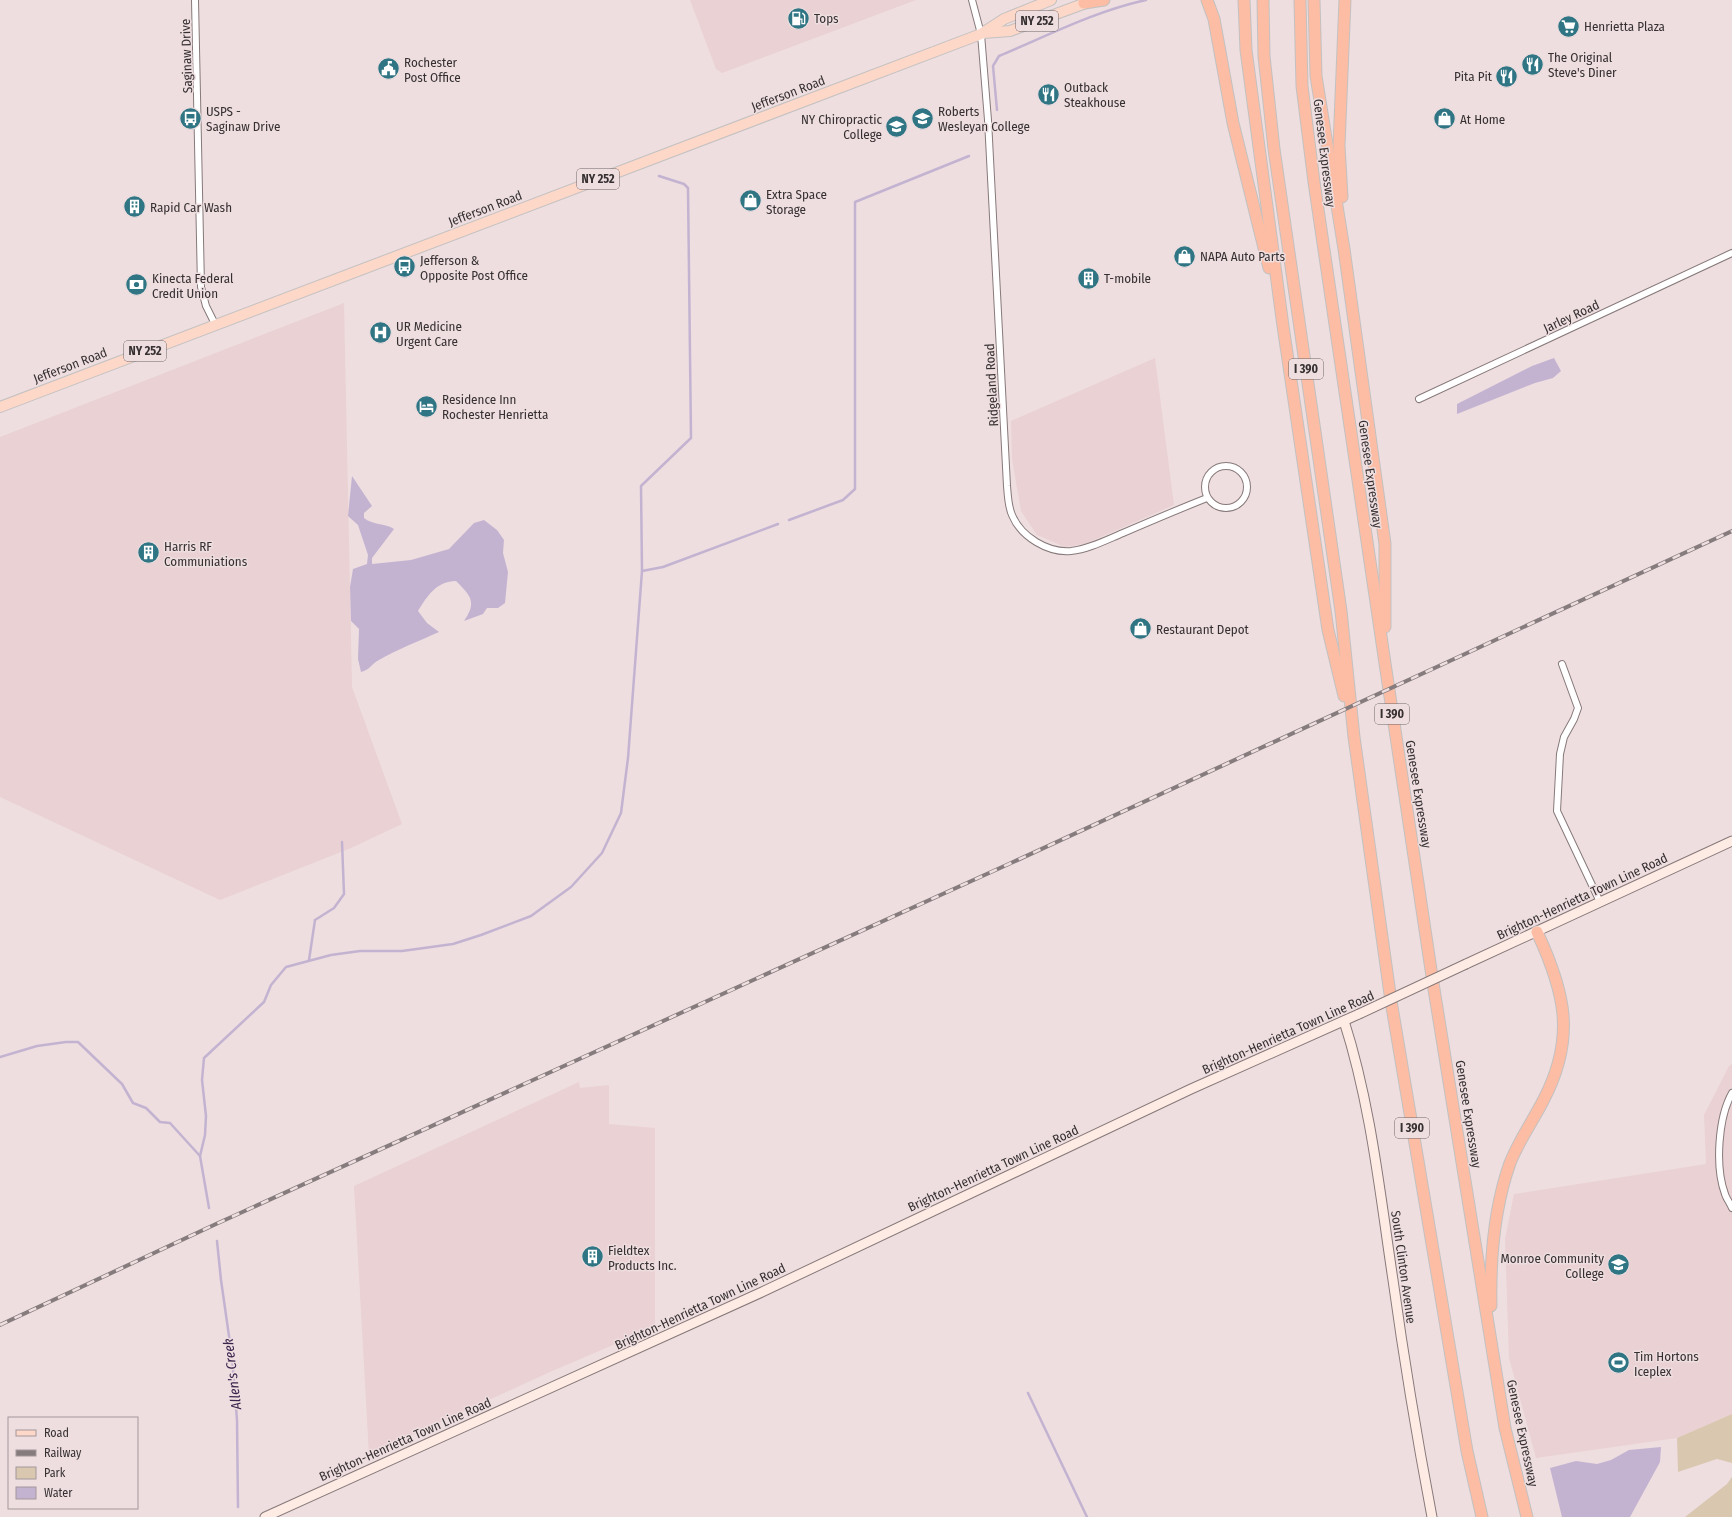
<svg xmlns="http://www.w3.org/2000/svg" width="1732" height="1517" font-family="'Fira Sans Condensed',sans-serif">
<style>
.built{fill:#ead1d3}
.green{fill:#d9c7b0}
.water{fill:#c3b3d1}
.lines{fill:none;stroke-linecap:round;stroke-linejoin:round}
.stream{stroke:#c3b3d1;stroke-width:2.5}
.street-casing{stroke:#87797a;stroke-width:8}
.secondary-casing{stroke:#87797a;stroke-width:11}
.primary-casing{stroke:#c3c1c1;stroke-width:12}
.highway-casing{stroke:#c3c1c1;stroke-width:13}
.street{stroke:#fff;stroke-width:6}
.secondary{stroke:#feebe4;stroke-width:9}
.primary{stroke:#fdd7c8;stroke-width:10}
.highway{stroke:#fcbda4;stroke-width:11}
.rail-casing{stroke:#867c7d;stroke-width:4}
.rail{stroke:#eedee0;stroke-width:2.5;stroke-dasharray:8;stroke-linecap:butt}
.secondary-bridge-casing{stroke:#87797a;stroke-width:11;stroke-linecap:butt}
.secondary-bridge{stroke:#feebe4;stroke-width:9}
.labels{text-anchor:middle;stroke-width:3;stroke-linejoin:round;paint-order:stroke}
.shield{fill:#eedee0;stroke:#6d6466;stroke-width:1}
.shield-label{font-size:12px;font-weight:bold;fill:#363031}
.poi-label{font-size:13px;fill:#363031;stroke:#eedee0;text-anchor:start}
.street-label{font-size:13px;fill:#363031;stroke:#eedee0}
.water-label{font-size:14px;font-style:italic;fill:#3a234c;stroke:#eedee0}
</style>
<rect width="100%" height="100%" fill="#eedee0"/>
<g class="built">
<path d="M 690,0 L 916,0 L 722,73 L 716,69 Z"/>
<path d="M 344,303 L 352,687 L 402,824 L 351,848 L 220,900 L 0,797 L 0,437 Z"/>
<path d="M 1155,358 L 1174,505 L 1085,544 L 1065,547 L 1037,535 L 1021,511 L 1012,459 L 1011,421 Z"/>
<path d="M 1732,1064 L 1732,1414 L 1677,1438 L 1536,1458 L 1509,1358 L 1505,1239 L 1514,1194 L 1706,1164 L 1704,1115 L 1729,1066 Z"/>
<path d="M 579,1082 L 580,1088 L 609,1085 L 609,1124 L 655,1128 L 655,1327 L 550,1372 L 369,1455 L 354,1186 Z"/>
</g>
<g class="green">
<path d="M 1732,1414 L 1732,1463 L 1717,1459 L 1678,1472 L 1677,1438 Z"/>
<path d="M 1732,1477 L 1732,1517 L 1685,1517 L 1727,1484 Z"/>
</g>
<g class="water">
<path d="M 1554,358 L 1561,371 L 1553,378 L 1535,383 L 1457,414 L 1457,404 L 1532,366 Z"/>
<path d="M 352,476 L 372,506 L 364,513 L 364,518 C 372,525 385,523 394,529 L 372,558 L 372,564 L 411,560 L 449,549 L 474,523 L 484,520 L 497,530 L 504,540 L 503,553 L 508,572 L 505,603 L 498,608 L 487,608 L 483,614 L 464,621 C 477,602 471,596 456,581 C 437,581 427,596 418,611 L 427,623 L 439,632 C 419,641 398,649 379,660 C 371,664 370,670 361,672 L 358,659 L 359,629 L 351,621 L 350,587 L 353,569 L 367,564 L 368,555 L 358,525 L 348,516 Z"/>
<path d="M 1661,1447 L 1660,1462 L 1630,1517 L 1562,1517 L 1550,1468 L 1576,1461 L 1597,1464 L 1611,1460 L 1629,1450 Z"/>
</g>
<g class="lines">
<g class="stream">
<path d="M 997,110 L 993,66 L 999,56 C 1047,36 1095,11 1146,0"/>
<path d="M 659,176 L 684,184 L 688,188 L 691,438 L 641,486 L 642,571 L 663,567 L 778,524"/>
<path d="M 789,520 L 843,500 L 855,489 L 855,202 L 969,156"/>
<path d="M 309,960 L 315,920 L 334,908 L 344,894 L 342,842"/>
<path d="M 0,1057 L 37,1046 L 66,1042 L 78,1042 L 122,1084 L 133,1103 L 146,1108 L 160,1122 L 170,1123 L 200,1156"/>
<path d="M 209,1208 L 200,1156 L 205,1135 L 206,1116 L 202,1080 L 204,1058 L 264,1002 L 271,985 L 286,967 L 331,955 L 360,951 L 402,951 L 453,944 L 481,935 L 531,916 L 571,887 L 602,853 L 621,813 L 628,758 L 642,571"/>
<path d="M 217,1241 L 221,1280 L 232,1357 L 237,1420 L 238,1507"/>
<path d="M 1028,1393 L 1087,1517"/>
</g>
<defs>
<g id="street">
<path d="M 195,0 L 201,287 L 206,306 L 215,324"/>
<path d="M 972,0 L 981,34 L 988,120 L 1007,486 C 1008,496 1008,506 1012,515 C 1021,537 1048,553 1071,551 C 1089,549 1106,540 1123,533 C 1151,521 1179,509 1207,498"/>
<path d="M 1419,399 L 1732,253"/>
<circle cx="1226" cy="487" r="21"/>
<path d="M 1562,664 L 1578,708 L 1574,719 L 1564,737 L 1560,754 L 1557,811 L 1600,902"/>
<path d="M 1732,1093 C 1718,1118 1715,1167 1725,1194 C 1726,1198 1730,1203 1732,1208"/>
</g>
<g id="secondary">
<path d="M 1466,964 L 1732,841"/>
<path d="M 1344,1021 C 1371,1105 1380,1194 1393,1280 C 1404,1360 1417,1438 1432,1517"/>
<path d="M 265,1517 L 762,1292 L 1191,1089 L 1359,1014"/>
</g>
<g id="primary">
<path d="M 983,33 L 1010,31 L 1091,1"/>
<path d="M 0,407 L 981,34 L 1004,19 L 1051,0"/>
</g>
<g id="highway">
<path d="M 1207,0 L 1214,19 L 1233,123 L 1269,268"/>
<path d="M 1244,0 L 1246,50 L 1283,326 L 1328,630 L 1344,696"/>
<path d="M 1263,0 L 1264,56 L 1274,149 L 1341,611 L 1354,737 L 1391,1001 L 1467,1451 L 1482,1517"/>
<path d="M 1300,0 L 1302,86 L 1314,182 L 1386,670 L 1433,983 L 1505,1428 L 1527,1517"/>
<path d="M 1314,0 L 1316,76 L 1344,249 L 1385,544 L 1385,627"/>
<path d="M 1084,3 L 1104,0"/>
<path d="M 1342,197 L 1339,146 L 1345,0"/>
<path d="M 1491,1306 C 1490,1258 1494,1208 1510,1163 C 1519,1140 1533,1121 1544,1099 C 1576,1037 1565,992 1537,932"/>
</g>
</defs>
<use href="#street" class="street-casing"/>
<use href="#secondary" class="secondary-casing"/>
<use href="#primary" class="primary-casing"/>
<use href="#highway" class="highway-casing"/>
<use href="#street" class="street"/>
<use href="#secondary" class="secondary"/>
<use href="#primary" class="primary"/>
<use href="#highway" class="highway"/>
<defs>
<path id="rail" d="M 0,1325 L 216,1224 L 1011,863 L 1732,531"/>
</defs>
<use href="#rail" class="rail-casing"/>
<use href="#rail" class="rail"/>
<defs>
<path id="secondary-bridge" d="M 1359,1014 L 1466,964"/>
</defs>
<use href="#secondary-bridge" class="secondary-bridge-casing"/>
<use href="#secondary-bridge" class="secondary-bridge"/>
</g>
<defs>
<symbol id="fuel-disc" viewBox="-11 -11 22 22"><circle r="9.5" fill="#307584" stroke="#eedee0"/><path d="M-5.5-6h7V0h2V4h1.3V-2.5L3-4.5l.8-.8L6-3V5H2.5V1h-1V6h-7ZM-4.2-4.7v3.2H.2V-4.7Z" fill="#fff"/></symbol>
<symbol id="supermarket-disc" viewBox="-11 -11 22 22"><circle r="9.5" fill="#307584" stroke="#eedee0"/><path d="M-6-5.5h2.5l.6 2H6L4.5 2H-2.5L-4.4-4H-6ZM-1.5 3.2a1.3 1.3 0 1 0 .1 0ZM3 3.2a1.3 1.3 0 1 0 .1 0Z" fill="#fff"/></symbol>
<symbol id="restaurant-disc" viewBox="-11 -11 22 22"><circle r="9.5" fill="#307584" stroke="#eedee0"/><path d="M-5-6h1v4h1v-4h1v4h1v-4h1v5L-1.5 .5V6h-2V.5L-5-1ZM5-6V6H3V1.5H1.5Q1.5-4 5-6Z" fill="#fff"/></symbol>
<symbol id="civic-disc" viewBox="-11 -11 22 22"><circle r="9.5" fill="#307584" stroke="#eedee0"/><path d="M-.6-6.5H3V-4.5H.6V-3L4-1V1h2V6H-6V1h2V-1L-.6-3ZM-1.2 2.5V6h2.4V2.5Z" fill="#fff"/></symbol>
<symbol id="bus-disc" viewBox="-11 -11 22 22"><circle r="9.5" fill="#307584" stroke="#eedee0"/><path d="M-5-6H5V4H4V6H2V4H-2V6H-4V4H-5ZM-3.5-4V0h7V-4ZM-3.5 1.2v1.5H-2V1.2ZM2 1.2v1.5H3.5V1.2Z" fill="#fff"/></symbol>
<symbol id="university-disc" viewBox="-11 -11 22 22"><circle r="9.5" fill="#307584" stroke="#eedee0"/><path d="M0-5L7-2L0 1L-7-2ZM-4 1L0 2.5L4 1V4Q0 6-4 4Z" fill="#fff"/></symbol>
<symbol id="shop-disc" viewBox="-11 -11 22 22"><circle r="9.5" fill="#307584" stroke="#eedee0"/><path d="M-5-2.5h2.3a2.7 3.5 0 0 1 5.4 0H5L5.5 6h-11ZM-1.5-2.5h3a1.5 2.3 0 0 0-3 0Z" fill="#fff"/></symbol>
<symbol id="building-disc" viewBox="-11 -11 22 22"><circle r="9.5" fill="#307584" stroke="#eedee0"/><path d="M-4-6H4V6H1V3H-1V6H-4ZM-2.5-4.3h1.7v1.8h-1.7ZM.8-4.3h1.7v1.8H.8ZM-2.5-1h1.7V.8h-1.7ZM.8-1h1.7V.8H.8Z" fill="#fff"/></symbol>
<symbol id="bank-disc" viewBox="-11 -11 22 22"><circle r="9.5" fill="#307584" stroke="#eedee0"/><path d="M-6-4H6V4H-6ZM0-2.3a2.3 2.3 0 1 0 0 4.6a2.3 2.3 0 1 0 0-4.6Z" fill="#fff"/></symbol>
<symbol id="hospital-disc" viewBox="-11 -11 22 22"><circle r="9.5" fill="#307584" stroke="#eedee0"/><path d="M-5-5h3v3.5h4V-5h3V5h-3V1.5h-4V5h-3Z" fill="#fff"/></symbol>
<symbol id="hotel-disc" viewBox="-11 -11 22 22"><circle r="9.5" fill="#307584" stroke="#eedee0"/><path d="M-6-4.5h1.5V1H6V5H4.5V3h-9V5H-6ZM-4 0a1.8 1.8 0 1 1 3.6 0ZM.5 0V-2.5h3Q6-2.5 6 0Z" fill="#fff"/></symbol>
<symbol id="stadium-disc" viewBox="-11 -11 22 22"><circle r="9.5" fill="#307584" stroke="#eedee0"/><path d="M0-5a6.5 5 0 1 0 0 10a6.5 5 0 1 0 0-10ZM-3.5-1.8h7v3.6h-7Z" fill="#fff"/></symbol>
</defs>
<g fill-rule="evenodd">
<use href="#fuel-disc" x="786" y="6" width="25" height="25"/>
<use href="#supermarket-disc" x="1556" y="14" width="25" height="25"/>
<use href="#restaurant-disc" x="1520" y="52" width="25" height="25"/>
<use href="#civic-disc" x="376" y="56" width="25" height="25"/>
<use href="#restaurant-disc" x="1494" y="64" width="25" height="25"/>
<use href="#restaurant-disc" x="1036" y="82" width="25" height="25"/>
<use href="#bus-disc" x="178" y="106" width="25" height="25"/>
<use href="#university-disc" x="910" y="106" width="25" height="25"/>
<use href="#shop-disc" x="1432" y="106" width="25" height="25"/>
<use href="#university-disc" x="884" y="114" width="25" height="25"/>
<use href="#shop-disc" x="738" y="188" width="25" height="25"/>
<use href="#building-disc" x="122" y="194" width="25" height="25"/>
<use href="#shop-disc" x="1172" y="244" width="25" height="25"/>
<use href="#bus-disc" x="392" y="254" width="25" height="25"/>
<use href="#building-disc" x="1076" y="266" width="25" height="25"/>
<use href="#bank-disc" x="124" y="272" width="25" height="25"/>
<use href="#hospital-disc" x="368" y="320" width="25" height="25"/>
<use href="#hotel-disc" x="414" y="394" width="25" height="25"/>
<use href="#building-disc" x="136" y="540" width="25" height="25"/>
<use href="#shop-disc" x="1128" y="616" width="25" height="25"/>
<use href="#building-disc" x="580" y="1244" width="25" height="25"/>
<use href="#university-disc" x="1606" y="1252" width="25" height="25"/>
<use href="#stadium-disc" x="1606" y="1350" width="25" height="25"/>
</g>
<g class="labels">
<g class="shield">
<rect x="1016" y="11" width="42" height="20" rx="3"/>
<rect x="577" y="169" width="42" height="20" rx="3"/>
<rect x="124" y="341" width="42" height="20" rx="3"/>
<rect x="1289" y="359" width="34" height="20" rx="3"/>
<rect x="1375" y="704" width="34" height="20" rx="3"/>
<rect x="1395" y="1118" width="34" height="20" rx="3"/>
</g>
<g class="shield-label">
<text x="1037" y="25">NY 252</text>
<text x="598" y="183">NY 252</text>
<text x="145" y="355">NY 252</text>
<text x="1306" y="373">I 390</text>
<text x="1392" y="718">I 390</text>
<text x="1412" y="1132">I 390</text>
</g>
<g class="poi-label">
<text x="814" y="23">Tops</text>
<text x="1584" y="31">Henrietta Plaza</text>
<text x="1548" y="62">The Original<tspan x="1548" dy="15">Steve's Diner</tspan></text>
<text x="404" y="67">Rochester<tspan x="404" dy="15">Post Office</tspan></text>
<text x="1492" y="81" text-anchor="end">Pita Pit</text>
<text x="1064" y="92">Outback<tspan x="1064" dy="15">Steakhouse</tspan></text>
<text x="206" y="116">USPS -<tspan x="206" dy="15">Saginaw Drive</tspan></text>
<text x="938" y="116">Roberts<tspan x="938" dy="15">Wesleyan College</tspan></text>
<text x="882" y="124" text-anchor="end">NY Chiropractic<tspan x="882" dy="15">College</tspan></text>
<text x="1460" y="124">At Home</text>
<text x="766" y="199">Extra Space<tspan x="766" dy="15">Storage</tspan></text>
<text x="150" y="212">Rapid Car Wash</text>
<text x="1200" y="261">NAPA Auto Parts</text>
<text x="420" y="265">Jefferson &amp;<tspan x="420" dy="15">Opposite Post Office</tspan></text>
<text x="152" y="283">Kinecta Federal<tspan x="152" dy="15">Credit Union</tspan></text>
<text x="1104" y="283">T-mobile</text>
<text x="396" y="331">UR Medicine<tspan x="396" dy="15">Urgent Care</tspan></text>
<text x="442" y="404">Residence Inn<tspan x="442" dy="15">Rochester Henrietta</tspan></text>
<text x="164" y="551">Harris RF<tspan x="164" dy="15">Communiations</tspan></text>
<text x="1156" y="634">Restaurant Depot</text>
<text x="608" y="1255">Fieldtex<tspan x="608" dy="15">Products Inc.</tspan></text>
<text x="1604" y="1263" text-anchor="end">Monroe Community<tspan x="1604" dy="15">College</tspan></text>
<text x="1634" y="1361">Tim Hortons<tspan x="1634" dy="15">Iceplex</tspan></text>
</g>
<g class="street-label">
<text transform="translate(186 56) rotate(-92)" y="5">Saginaw Drive</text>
<text transform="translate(788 93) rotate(-21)" y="5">Jefferson Road</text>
<text transform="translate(1325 153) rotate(83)" y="5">Genesee Expressway</text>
<text transform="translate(485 208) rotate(-21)" y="5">Jefferson Road</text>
<text transform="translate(1571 316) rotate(-25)" y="5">Jarley Road</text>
<text transform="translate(70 365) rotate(-21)" y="5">Jefferson Road</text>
<text transform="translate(991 385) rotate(-93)" y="5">Ridgeland Road</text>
<text transform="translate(1371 474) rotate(82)" y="5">Genesee Expressway</text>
<text transform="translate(1419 794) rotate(81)" y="5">Genesee Expressway</text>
<text transform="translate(1582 896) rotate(-25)" y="5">Brighton-Henrietta Town Line Road</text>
<text transform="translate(1288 1032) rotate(-24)" y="5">Brighton-Henrietta Town Line Road</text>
<text transform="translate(1469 1114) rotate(81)" y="5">Genesee Expressway</text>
<text transform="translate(993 1168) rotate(-25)" y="5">Brighton-Henrietta Town Line Road</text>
<text transform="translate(1404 1267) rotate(82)" y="5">South Clinton Avenue</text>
<text transform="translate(700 1306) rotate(-25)" y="5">Brighton-Henrietta Town Line Road</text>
<text transform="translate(1523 1433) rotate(78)" y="5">Genesee Expressway</text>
<text transform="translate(405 1439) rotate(-24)" y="5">Brighton-Henrietta Town Line Road</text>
</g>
<g class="water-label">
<text transform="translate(232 1374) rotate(-97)" y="5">Allen's Creek</text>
</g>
</g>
<rect x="8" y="1417" width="130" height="92" fill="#eedee0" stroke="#a4989a"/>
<rect x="16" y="1430" width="20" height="6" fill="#fdd7c8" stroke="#a4989a"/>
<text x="44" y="1437" font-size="12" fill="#363031">Road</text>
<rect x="16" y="1450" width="20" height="6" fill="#867c7d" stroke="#a4989a"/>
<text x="44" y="1457" font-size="12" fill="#363031">Railway</text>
<rect x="16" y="1467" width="20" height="12" fill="#d9c7b0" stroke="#a4989a"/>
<text x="44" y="1477" font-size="12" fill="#363031">Park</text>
<rect x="16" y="1487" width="20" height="12" fill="#c3b3d1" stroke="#a4989a"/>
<text x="44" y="1497" font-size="12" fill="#363031">Water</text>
</svg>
